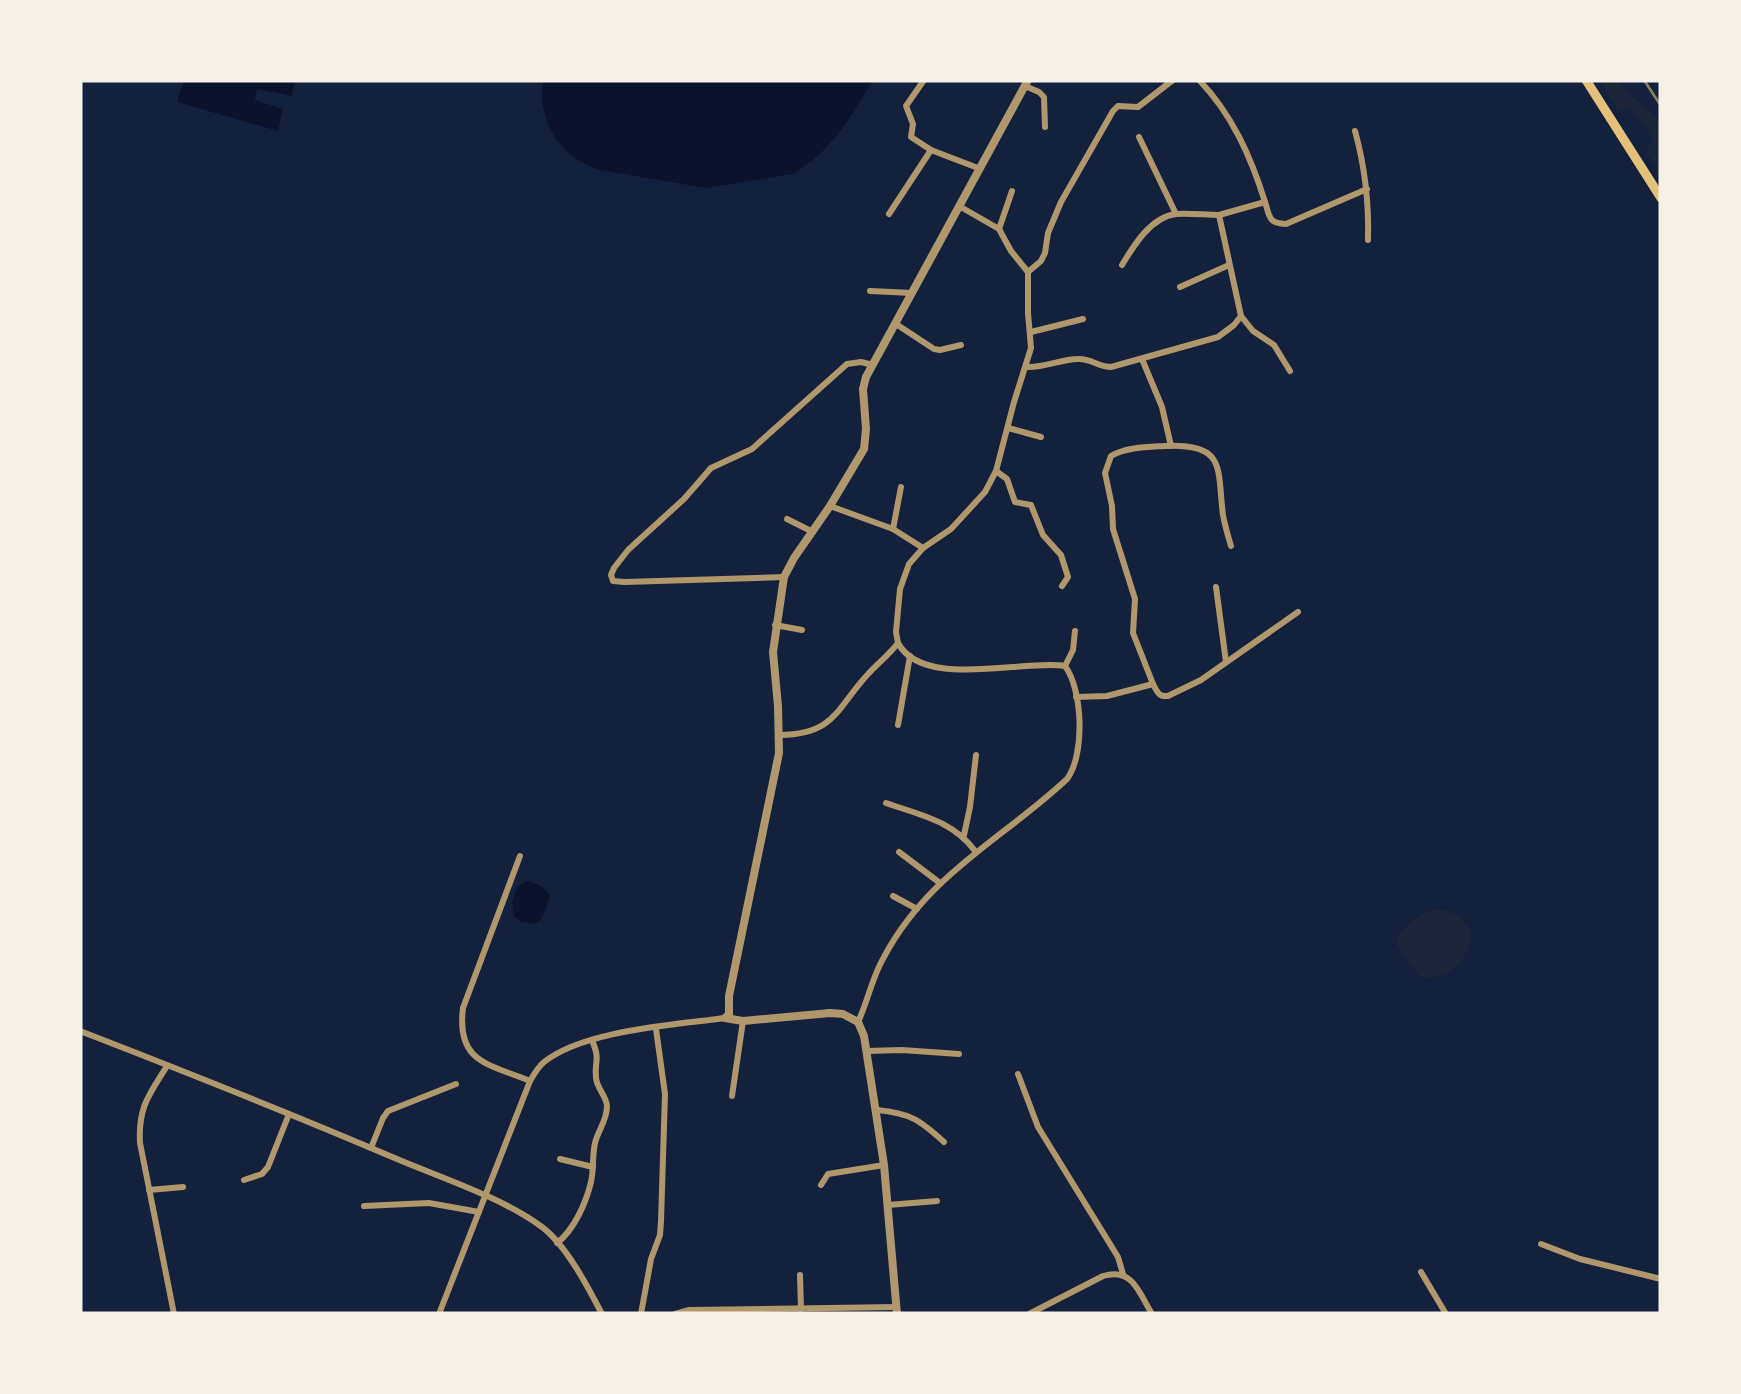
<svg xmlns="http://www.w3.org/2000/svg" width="1741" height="1394" font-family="Commissioner,sans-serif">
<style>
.green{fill:#1d2539}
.water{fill:#0b132b}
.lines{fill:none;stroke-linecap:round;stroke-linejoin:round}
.minor{stroke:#b1986c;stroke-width:6}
.tertiary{stroke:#b1986c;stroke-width:8}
.secondary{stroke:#e5c07b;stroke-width:9}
.rail{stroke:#918062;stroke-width:2.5}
</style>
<rect width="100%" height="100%" fill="#14213d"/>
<g class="green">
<path d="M 1600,80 L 1619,80 L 1624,90 L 1661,121 L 1661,176 L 1646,151 L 1653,139 L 1632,108 L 1619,111 Z"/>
<path d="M 1439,909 C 1496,919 1465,983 1421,978 L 1397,946 L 1398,937 C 1408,922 1421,911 1439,909 Z"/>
</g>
<g class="water">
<path d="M 184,80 L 295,80 L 292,96 L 257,89 L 255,100 L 283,109 L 278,131 L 177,102 Z"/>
<path d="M 543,80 L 873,80 C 849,119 834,149 793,174 L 706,188 L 600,170 C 560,158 537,122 543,80 Z"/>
<path d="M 527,881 C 537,883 545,887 550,896 L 542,919 L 536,924 L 521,922 L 514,916 L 512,902 L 517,887 Z"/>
</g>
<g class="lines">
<g class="minor">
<path d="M 924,80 L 906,106 L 913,124 L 911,137 L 931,150 L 978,168"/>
<path d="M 1025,86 L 1039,92 L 1044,97 L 1045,127"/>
<path d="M 1355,131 C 1365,167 1369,203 1368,240"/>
<path d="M 1139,137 L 1176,214"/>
<path d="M 1265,202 C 1270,217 1268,223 1286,224 L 1367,189"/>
<path d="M 889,214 L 931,150"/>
<path d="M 999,229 L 1012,191"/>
<path d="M 1122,265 C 1134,245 1151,217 1176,214 C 1190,213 1205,215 1219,215"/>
<path d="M 1028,272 L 1041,261 L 1045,253 L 1048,233 L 1061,202 L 1113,111 L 1118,106 L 1138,107 L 1173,80"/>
<path d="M 1180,287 L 1229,265"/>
<path d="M 870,291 L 912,293"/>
<path d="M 1241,316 L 1253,331 L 1274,345 L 1290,371"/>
<path d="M 896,324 L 934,349 L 940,350 L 961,345"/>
<path d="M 1031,332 L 1083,319"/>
<path d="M 1142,359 L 1162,407 L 1171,446"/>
<path d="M 1026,367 C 1045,368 1061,359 1078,359 C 1090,358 1099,367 1111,367 L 1218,337 L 1234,325 L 1241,316 L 1219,215 L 1265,202 C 1251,157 1232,114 1199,80"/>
<path d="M 1008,428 L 1041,437"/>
<path d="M 996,471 L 1007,479 L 1015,502 L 1031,505 L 1043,535 L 1061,555 L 1068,577 L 1062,586"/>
<path d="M 830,506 L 893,529 L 923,548"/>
<path d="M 787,519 L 813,532"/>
<path d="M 893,529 L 901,487"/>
<path d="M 784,577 L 625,582 L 613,581 L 611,575 L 614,568 L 628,550 L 684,499 L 711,468 L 752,449 L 847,364 L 861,362 L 873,365"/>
<path d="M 1216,587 L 1226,662"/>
<path d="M 775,625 L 802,630"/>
<path d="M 1065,666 L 1073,650 L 1075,631"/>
<path d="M 1153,684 L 1133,633 L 1135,599 L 1113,529 L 1112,506 L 1105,473 L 1111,456 C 1126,447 1148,447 1165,446 C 1227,443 1217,469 1223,515 C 1225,526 1228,536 1231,546"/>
<path d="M 1076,697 L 1107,696 L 1153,684 C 1157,692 1159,697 1168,696 L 1201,680 L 1298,612"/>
<path d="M 898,725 L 910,656"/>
<path d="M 780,735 C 836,734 836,708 869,673 C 879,662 889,655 898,643 L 896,632 L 900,589 L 909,564 L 923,548 L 951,529 L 985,492 L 996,471 L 1014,402 L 1031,348 L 1028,313 L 1028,272 L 1011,251 L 999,229 L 959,206"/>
<path d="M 886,803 C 920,815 953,821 975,851"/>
<path d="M 964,835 L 970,807 L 976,755"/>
<path d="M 899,852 L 940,883"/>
<path d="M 520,856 L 463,1008 C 456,1063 489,1064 530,1081"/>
<path d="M 893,896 L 917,909"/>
<path d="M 858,1022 C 868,1001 872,977 884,957 C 928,874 1003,839 1067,779 C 1085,755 1083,690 1065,666 C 1024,659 923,690 898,643"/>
<path d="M 80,1031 C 186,1072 292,1114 397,1159 C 442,1178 503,1198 542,1227 C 566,1245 588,1287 602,1314"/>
<path d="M 867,1051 L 902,1050 L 959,1054"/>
<path d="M 167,1066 C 149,1095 138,1107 140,1143 L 174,1314"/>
<path d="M 1018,1074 L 1038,1127 L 1118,1257 L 1123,1274"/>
<path d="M 732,1096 L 743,1021"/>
<path d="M 877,1110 C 910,1113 920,1120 944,1142"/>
<path d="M 371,1148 L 383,1118 L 388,1111 L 456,1084"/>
<path d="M 560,1159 L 593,1167"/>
<path d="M 244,1180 L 262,1174 L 268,1167 L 289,1114"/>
<path d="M 821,1185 L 828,1174 L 884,1165"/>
<path d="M 149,1190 L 183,1187"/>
<path d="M 888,1205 L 937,1201"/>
<path d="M 364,1206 L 429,1203 L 479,1212"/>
<path d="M 557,1243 C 574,1230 586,1203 591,1182 C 594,1169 592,1156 595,1143 C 598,1130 607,1121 607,1106 C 606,1095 597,1089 596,1078 C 594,1059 601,1062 592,1040"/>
<path d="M 1541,1244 L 1580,1259 L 1661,1279"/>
<path d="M 1421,1272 L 1446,1314"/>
<path d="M 800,1275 L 801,1309"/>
<path d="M 439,1314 L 530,1081 C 534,1074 538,1067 544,1062 C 584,1030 675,1025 725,1018"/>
<path d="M 641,1314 L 651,1259 L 660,1235 L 661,1221 L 665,1094 L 656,1029"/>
<path d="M 675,1314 L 689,1310 L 896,1307"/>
<path d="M 1029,1314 L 1103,1276 C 1133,1267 1139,1293 1152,1314"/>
</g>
<path class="tertiary" d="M 897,1314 L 884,1165 L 864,1036 L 858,1022 L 843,1014 L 830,1013 L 743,1021 L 725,1018 L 729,1014 L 729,996 L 779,753 L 778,706 L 773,652 L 784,577 L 794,558 L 830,506 L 864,449 L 866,429 L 863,389 L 866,377 L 1028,80"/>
<path class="secondary" d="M 1586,80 L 1661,198"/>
<path class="rail" d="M 1644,80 L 1661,106"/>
</g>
<rect width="1741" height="1394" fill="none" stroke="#f6f1e7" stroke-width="165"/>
</svg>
